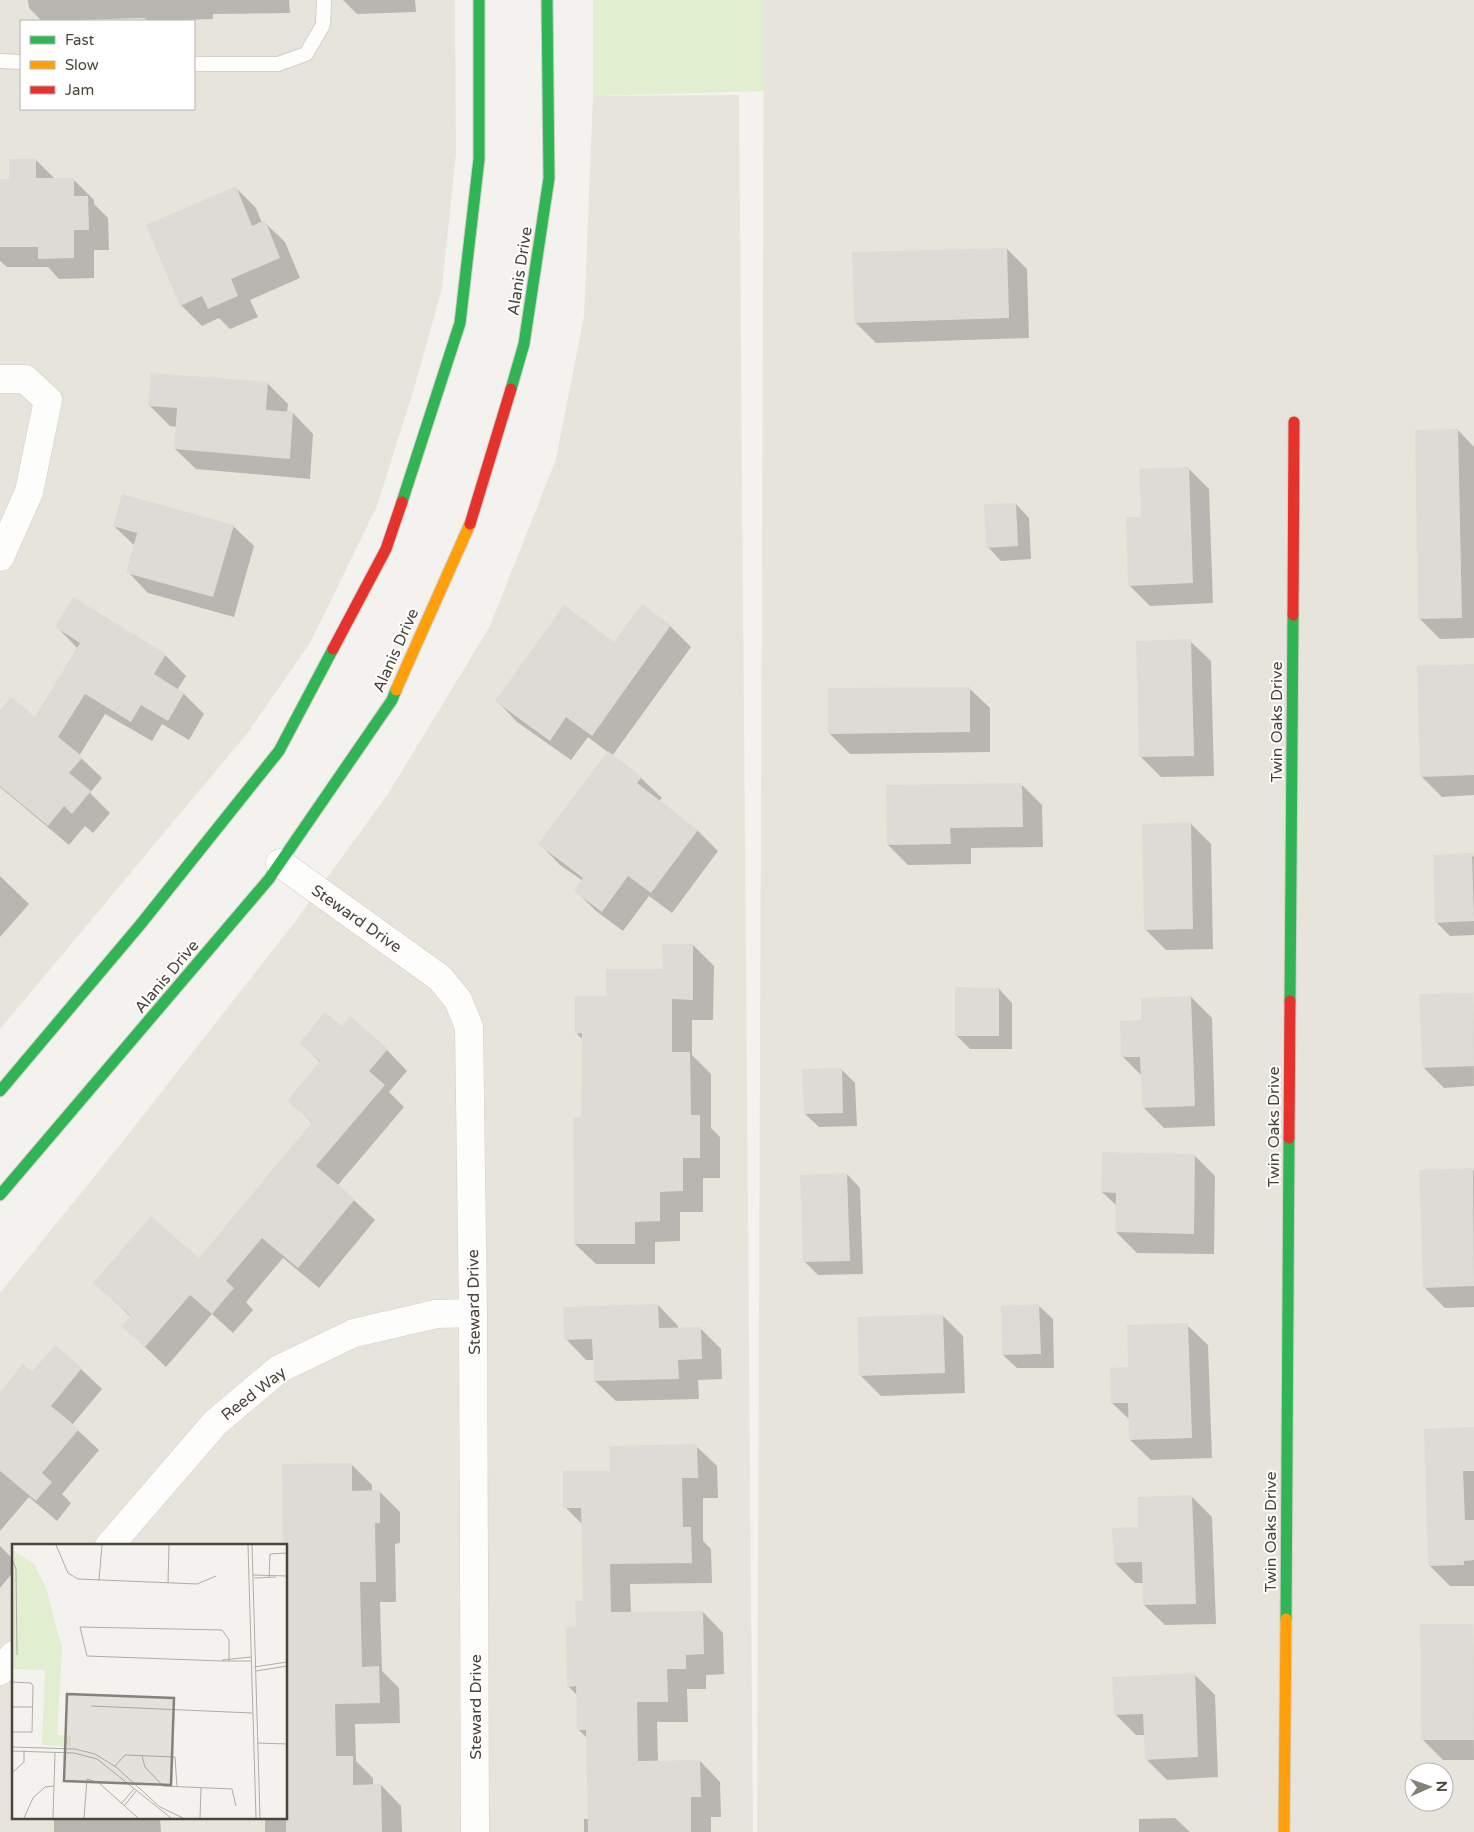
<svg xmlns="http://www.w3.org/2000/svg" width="1474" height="1832" font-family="'Varela Round',sans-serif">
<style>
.residential{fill:#e7e4dc;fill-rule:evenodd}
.green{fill:#e1eecf}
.shadow{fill:#0003}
.building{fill:#dedbd6}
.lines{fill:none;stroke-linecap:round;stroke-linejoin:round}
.lane-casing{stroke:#d2d0cb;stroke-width:16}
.street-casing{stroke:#d2d0cb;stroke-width:29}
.fast-casing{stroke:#d3cfc5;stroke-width:13}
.slow-casing{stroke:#d3cfc5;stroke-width:13}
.jam-casing{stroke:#d3cfc5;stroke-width:13}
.lane{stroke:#fdfdfc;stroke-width:14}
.street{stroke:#fdfdfc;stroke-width:28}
.fast{stroke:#30b455;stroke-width:11}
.slow{stroke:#ff9f0a;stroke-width:11}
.jam{stroke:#e5322d;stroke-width:11}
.labels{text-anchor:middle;stroke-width:4;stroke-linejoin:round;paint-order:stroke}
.street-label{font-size:16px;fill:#4b4439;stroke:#fff}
.inset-road{fill:none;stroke:#b0aca6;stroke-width:1}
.view{fill:#868178;fill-opacity:0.15;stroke:#868178;stroke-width:2.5}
.inset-edge{fill:none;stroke:#4b4439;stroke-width:2.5}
</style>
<rect width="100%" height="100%" fill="#f4f2ee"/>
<g class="residential">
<path d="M 0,0 L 455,0 L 456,153 L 442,288 L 416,382 L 377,506 L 310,643 L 246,735 L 0,1029 ZM 21,21 L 194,21 L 194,109 L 21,109 Z"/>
<path d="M 764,0 L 1474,0 L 1474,1832 L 757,1832 ZM 1414,1772 L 1444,1772 L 1444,1802 L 1414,1802 Z"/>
<path d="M 739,95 L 753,1832 L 0,1832 L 0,1293 L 123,1141 L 294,923 L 388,794 L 490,626 L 556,459 L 584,316 L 593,96 ZM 14,1546 L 286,1546 L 286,1818 L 14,1818 Z"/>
</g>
<path class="green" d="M 593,0 L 764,0 L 764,91 L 593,96 Z"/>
<g class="shadow">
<path d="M 28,0 L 289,0 L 290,13 L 213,14 L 213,19 L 149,21 L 144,18 L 42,21 L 29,8 Z"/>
<path d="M 343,0 L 415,0 L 416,12 L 357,14 Z"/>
<path d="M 36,160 L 55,179 L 73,179 L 94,200 L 94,204 L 108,218 L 109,250 L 94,250 L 94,278 L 59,279 L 48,267 L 7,267 L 0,261 L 0,180 L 11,180 Z"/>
<path d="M 236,188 L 256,208 L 262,223 L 264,222 L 285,242 L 300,278 L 250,300 L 258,317 L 230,329 L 219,318 L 202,326 L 181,305 Z"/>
<path d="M 1007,249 L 1027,269 L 1029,338 L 876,343 L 855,322 Z"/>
<path d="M 267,383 L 288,404 L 287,413 L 293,413 L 313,434 L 310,479 L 196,469 L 175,449 L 177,427 L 170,426 L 150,406 Z"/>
<path d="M 1458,430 L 1474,447 L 1474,638 L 1440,639 L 1419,618 Z"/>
<path d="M 1188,468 L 1209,489 L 1213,603 L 1150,606 L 1129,585 L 1142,518 Z"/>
<path d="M 1016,504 L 1029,518 L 1031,559 L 1001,561 L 988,547 Z"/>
<path d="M 114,526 L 233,526 L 254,546 L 234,617 L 148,593 L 128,572 L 135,546 Z"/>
<path d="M 670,626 L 691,647 L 612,756 L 641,778 L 662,798 L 659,801 L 698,831 L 718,851 L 672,913 L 649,896 L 623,931 L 596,911 L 576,891 L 583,881 L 560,865 L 540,844 L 609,753 L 588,737 L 571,760 L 517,722 L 497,701 L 615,643 Z"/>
<path d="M 57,627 L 165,655 L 186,676 L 177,690 L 184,694 L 204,714 L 189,740 L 162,724 L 152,741 L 105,714 L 79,756 L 102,778 L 90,793 L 110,813 L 93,833 L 85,826 L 69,845 L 0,787 L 0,712 L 36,719 L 77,648 Z"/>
<path d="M 1190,641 L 1211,661 L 1214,776 L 1161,777 L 1140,756 Z"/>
<path d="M 1474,665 L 1474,795 L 1442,797 L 1421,776 Z"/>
<path d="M 969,688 L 990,708 L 990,752 L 850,754 L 829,733 Z"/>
<path d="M 1022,785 L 1042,805 L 1043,847 L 971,848 L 971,864 L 908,865 L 888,845 Z"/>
<path d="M 1191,824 L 1211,844 L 1213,949 L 1166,950 L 1146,930 Z"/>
<path d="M 1471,854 L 1474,857 L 1474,935 L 1450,936 L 1436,922 Z"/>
<path d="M 0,876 L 29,904 L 0,937 Z"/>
<path d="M 693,945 L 714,966 L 713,1020 L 692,1020 L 692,1055 L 711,1074 L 711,1128 L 720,1137 L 720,1178 L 703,1178 L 703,1212 L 680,1212 L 680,1241 L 655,1242 L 655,1264 L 596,1264 L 575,1244 L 583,1118 L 583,1040 L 576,1033 L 607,997 L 664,970 Z"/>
<path d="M 999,989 L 1012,1003 L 1012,1049 L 970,1049 L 956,1035 Z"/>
<path d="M 1473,994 L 1474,1086 L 1444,1088 L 1423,1067 Z"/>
<path d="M 1191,997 L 1212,1018 L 1215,1126 L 1164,1128 L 1143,1107 L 1142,1076 L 1123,1057 L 1143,1021 Z"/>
<path d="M 342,1028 L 387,1050 L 407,1071 L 389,1092 L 404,1107 L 338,1185 L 375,1220 L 319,1288 L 283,1258 L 246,1302 L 253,1310 L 233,1333 L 212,1314 L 166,1367 L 123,1326 L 131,1317 L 95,1283 L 199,1259 L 313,1124 L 289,1100 L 321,1063 L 301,1043 Z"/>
<path d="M 841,1069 L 855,1083 L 857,1126 L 819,1127 L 805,1114 Z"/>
<path d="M 1194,1155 L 1215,1176 L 1214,1254 L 1137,1253 L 1116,1232 L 1117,1206 L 1102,1192 Z"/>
<path d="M 1472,1169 L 1474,1171 L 1474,1307 L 1445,1308 L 1424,1287 Z"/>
<path d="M 847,1174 L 860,1188 L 863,1274 L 818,1275 L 805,1262 Z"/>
<path d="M 658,1305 L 678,1326 L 678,1329 L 700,1328 L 721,1349 L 722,1379 L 698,1380 L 699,1399 L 616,1401 L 595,1381 L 594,1360 L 586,1360 L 566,1339 Z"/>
<path d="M 1039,1306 L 1053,1319 L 1054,1368 L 1017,1368 L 1003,1355 Z"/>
<path d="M 943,1316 L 963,1336 L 965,1393 L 881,1396 L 860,1375 Z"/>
<path d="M 1187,1325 L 1208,1345 L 1212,1458 L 1151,1460 L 1130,1440 L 1130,1420 L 1112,1403 L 1130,1369 Z"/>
<path d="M 81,1369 L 102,1389 L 72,1425 L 99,1450 L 62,1494 L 71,1503 L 57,1521 L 29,1497 L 0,1531 L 0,1394 L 32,1373 Z"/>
<path d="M 1474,1428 L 1474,1586 L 1450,1586 L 1429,1565 Z"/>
<path d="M 696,1446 L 717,1466 L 718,1498 L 703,1498 L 703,1541 L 711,1549 L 712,1583 L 630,1584 L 631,1613 L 703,1612 L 723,1633 L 724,1674 L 706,1675 L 706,1689 L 687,1689 L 688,1722 L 657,1722 L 658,1762 L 700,1761 L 720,1782 L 721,1817 L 711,1817 L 711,1832 L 584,1832 L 584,1819 L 589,1819 L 588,1739 L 578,1729 L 578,1696 L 568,1686 L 577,1628 L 584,1602 L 583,1525 L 565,1507 L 611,1472 Z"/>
<path d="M 351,1464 L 372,1485 L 372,1491 L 379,1491 L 400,1512 L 400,1543 L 395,1544 L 396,1602 L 380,1602 L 382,1671 L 399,1688 L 400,1723 L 355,1724 L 356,1761 L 373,1778 L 373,1785 L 381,1785 L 401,1806 L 402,1832 L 265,1832 L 265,1818 L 286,1818 L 286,1546 L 270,1545 L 284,1545 Z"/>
<path d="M 1191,1496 L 1212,1517 L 1216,1624 L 1165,1625 L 1144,1605 L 1144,1583 L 1135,1583 L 1115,1563 L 1139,1528 Z"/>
<path d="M 0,1546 L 14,1560 L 14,1571 L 0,1588 Z"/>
<path d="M 1473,1625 L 1474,1760 L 1443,1760 L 1422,1739 Z"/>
<path d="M 1194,1674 L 1215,1695 L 1218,1777 L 1167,1780 L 1146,1759 L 1145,1735 L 1136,1735 L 1115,1714 Z"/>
<path d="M 54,1818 L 160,1818 L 161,1832 L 54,1832 Z"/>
<path d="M 1175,1818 L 1190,1832 L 1139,1832 L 1139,1819 Z"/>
</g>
<g class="building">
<path d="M 9,159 L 36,159 L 36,178 L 74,178 L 74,196 L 88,196 L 89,230 L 74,230 L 74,258 L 38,259 L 38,247 L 0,247 L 0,179 L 9,179 Z"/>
<path d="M 236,186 L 252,226 L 265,220 L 280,258 L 231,279 L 238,296 L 208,309 L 202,296 L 180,306 L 146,225 Z"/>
<path d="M 1007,248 L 1009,318 L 854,323 L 852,252 Z"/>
<path d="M 151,373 L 268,382 L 266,410 L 293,412 L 290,459 L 174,449 L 177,408 L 148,406 Z"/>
<path d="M 1458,429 L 1462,618 L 1418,619 L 1415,430 Z"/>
<path d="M 1189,467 L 1193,583 L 1128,586 L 1126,517 L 1141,517 L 1139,469 Z"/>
<path d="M 122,494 L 234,525 L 213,597 L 126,573 L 137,533 L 113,526 Z"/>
<path d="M 1016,503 L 1018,546 L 986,548 L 984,504 Z"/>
<path d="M 73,597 L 166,654 L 154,674 L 184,693 L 168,721 L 141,705 L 131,722 L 85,694 L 58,737 L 83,757 L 69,773 L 91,791 L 72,814 L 64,806 L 48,826 L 0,786 L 0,710 L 11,697 L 35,717 L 80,643 L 55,627 Z"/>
<path d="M 642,604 L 671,625 L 592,736 L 566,717 L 550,741 L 495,701 L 564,605 L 614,642 Z"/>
<path d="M 1191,639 L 1194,756 L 1139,757 L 1136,641 Z"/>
<path d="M 1474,664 L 1474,775 L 1420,777 L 1417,666 Z"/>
<path d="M 970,687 L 970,732 L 828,734 L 828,688 Z"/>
<path d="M 608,751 L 642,777 L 637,783 L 698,830 L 651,893 L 628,876 L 602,912 L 574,891 L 583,878 L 538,844 Z"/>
<path d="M 1022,783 L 1023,827 L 950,828 L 951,844 L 887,845 L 886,785 Z"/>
<path d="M 1191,822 L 1193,929 L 1144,930 L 1142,824 Z"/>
<path d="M 1472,853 L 1474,921 L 1435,923 L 1433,855 Z"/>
<path d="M 662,944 L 693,944 L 693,1000 L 672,999 L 672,1052 L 690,1052 L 691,1115 L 700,1115 L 700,1158 L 683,1158 L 683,1191 L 660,1192 L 660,1221 L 635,1222 L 635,1244 L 574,1244 L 573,1117 L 581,1117 L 582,1033 L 575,1034 L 575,996 L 606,996 L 606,969 L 663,969 Z"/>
<path d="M 955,987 L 999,988 L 999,1036 L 955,1036 Z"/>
<path d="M 1473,993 L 1474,1066 L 1422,1068 L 1419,994 Z"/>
<path d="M 1191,996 L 1195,1106 L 1142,1108 L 1140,1057 L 1121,1057 L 1120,1021 L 1141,1020 L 1141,998 Z"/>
<path d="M 325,1012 L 342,1026 L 350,1016 L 388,1049 L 369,1071 L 385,1085 L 316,1166 L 355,1199 L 298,1268 L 262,1238 L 226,1281 L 234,1288 L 212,1314 L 190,1295 L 145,1347 L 121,1326 L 131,1316 L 93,1283 L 151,1216 L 199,1258 L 312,1122 L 287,1101 L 320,1061 L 299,1043 Z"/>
<path d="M 842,1068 L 843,1113 L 804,1114 L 802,1069 Z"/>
<path d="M 1102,1152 L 1195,1154 L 1194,1234 L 1115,1232 L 1116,1193 L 1101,1192 Z"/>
<path d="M 1473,1168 L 1474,1286 L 1423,1288 L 1419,1170 Z"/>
<path d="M 847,1173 L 850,1261 L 803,1262 L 800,1175 Z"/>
<path d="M 658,1304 L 659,1328 L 701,1327 L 702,1359 L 678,1360 L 679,1379 L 594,1381 L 592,1339 L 564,1340 L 563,1307 Z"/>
<path d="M 1039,1304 L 1041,1354 L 1002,1355 L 1001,1306 Z"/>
<path d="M 943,1314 L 945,1373 L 859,1376 L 857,1317 Z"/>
<path d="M 1188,1323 L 1192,1438 L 1129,1440 L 1128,1403 L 1111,1403 L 1110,1368 L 1128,1367 L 1127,1325 Z"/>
<path d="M 55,1345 L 82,1368 L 51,1406 L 79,1429 L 42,1473 L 52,1482 L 36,1501 L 0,1471 L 0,1392 L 23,1364 L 32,1372 Z"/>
<path d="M 1474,1427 L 1474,1471 L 1463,1471 L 1465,1520 L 1474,1520 L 1474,1560 L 1464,1561 L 1464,1565 L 1428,1566 L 1424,1429 Z"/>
<path d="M 697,1444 L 698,1478 L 682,1478 L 683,1527 L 691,1527 L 692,1563 L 610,1564 L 611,1612 L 703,1611 L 704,1654 L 686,1655 L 686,1669 L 667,1669 L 668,1702 L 637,1702 L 638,1761 L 700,1760 L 701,1797 L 691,1797 L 691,1832 L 588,1832 L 586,1730 L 577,1730 L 576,1686 L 567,1687 L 566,1627 L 576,1626 L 575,1601 L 583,1601 L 581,1508 L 563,1508 L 563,1471 L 610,1471 L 609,1446 Z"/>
<path d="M 352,1463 L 352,1491 L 380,1490 L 380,1523 L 375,1523 L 376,1582 L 360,1582 L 362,1667 L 379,1666 L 380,1703 L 335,1704 L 336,1756 L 353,1756 L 353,1785 L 381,1784 L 382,1832 L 286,1832 L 286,1546 L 283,1546 L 282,1464 Z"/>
<path d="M 1192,1495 L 1196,1604 L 1143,1605 L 1142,1562 L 1114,1563 L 1112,1528 L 1138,1527 L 1137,1497 Z"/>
<path d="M 1420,1624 L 1473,1624 L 1474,1740 L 1421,1740 Z"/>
<path d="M 1195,1673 L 1198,1757 L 1145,1760 L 1143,1714 L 1114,1715 L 1112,1677 Z"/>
</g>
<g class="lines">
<defs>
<g id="lane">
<path d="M 0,61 L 21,62"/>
<path d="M 194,64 L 278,64 L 306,54 L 323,25 L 324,0"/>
</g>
<g id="street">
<path d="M 0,379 L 25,379 L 48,400 L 29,492 L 0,557"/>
<path d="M 280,863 L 440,978 L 458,1000 L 469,1027 L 473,1313 L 475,1832"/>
<path d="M 109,1546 L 215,1423 L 279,1369 L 354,1333 L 436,1314 L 473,1313"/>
<path d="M 0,1671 L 14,1655"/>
</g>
<g id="fast">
<path d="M 511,389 L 524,344 L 549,178 L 547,0"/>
<path d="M 402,502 L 460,323 L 479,159 L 479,0"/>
<path d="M 1290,1001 L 1293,615"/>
<path d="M 0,1091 L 140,925 L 279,751 L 333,649"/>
<path d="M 0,1195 L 269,879 L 392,700 L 396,690"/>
<path d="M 1286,1619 L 1289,1138"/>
</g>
<g id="slow">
<path d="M 396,690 L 470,524"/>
<path d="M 1284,1832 L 1286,1619"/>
</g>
<g id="jam">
<path d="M 470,524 L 511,389"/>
<path d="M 1293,615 L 1294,422"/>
<path d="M 333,649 L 386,549 L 402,502"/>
<path d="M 1289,1138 L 1290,1001"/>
</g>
</defs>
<use href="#lane" class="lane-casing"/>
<use href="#street" class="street-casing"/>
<use href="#fast" class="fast-casing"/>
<use href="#slow" class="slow-casing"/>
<use href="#jam" class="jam-casing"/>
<use href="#lane" class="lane"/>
<use href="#street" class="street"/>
<use href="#fast" class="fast"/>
<use href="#slow" class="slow"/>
<use href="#jam" class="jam"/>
</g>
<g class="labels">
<g class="street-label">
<text transform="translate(519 271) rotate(-81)" y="6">Alanis Drive</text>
<text transform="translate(395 650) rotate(-66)" y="6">Alanis Drive</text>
<text transform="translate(1276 722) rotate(-90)" y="6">Twin Oaks Drive</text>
<text transform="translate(357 918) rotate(35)" y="6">Steward Drive</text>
<text transform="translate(166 976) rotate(-50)" y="6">Alanis Drive</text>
<text transform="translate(1273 1127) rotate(-90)" y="6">Twin Oaks Drive</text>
<text transform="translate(473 1302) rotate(-91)" y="6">Steward Drive</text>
<text transform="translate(253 1393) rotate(-38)" y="6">Reed Way</text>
<text transform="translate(1270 1532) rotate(-90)" y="6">Twin Oaks Drive</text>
<text transform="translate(475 1707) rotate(-90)" y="6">Steward Drive</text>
</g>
</g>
<g transform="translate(12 1544)">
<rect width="275" height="275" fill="#f4f2ee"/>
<path d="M 0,6 L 22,20 L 34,44 L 50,104 L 45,191 L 59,192 L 59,202 L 30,201 L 33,126 L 0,125 Z" fill="#e1eecf"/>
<path class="inset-road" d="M 44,1 L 56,29 L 66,35 L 185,40 L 204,32M 236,1 L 244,274M 240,1 L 248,274M 0,15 L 4,25 L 5,111M 241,31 L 275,32M 242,34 L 264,33M 257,34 L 258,10 L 275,9M 87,36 L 90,1M 156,39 L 157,1M 210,116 L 239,113M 217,117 L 217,96 L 210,86 L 68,83 L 75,112 L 210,117 L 239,117M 242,123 L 275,118M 244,127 L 275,122M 0,138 L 19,139 L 21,142 L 20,188 L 0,188M 79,162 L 240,169M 0,163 L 20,163M 245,199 L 275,200M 0,203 L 63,205 L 83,210 L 104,223 L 148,263 L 171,274M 0,207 L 62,209 L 85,215 L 159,274M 130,212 L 133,223 L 151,242 L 220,245 L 224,262M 103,222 L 113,211 L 163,213 L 165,243M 0,229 L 12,218 L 12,206M 109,260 L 122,245M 112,262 L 125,246M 12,274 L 21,254 L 33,243 L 42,242M 41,274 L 43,209M 72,274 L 75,235 L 87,239 L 126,274M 188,274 L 189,244"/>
<path class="view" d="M 55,150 L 162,154 L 159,241 L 52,237 Z"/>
<rect width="275" height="275" class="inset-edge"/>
</g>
<rect x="20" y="20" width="175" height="90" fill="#ffffff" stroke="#b7b4b0"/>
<rect x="30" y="36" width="25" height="8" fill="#30b455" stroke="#b7b4b0"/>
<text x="65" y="45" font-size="15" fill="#4b4439">Fast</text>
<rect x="30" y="61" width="25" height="8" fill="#ff9f0a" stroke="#b7b4b0"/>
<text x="65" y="70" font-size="15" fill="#4b4439">Slow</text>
<rect x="30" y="86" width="25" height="8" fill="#e5322d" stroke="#b7b4b0"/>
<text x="65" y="95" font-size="15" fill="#4b4439">Jam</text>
<g transform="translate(1429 1787) rotate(88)"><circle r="24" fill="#ffffff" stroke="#b7b4b0"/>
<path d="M0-4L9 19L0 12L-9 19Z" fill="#868178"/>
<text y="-8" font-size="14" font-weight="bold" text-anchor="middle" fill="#4b4439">N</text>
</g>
</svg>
